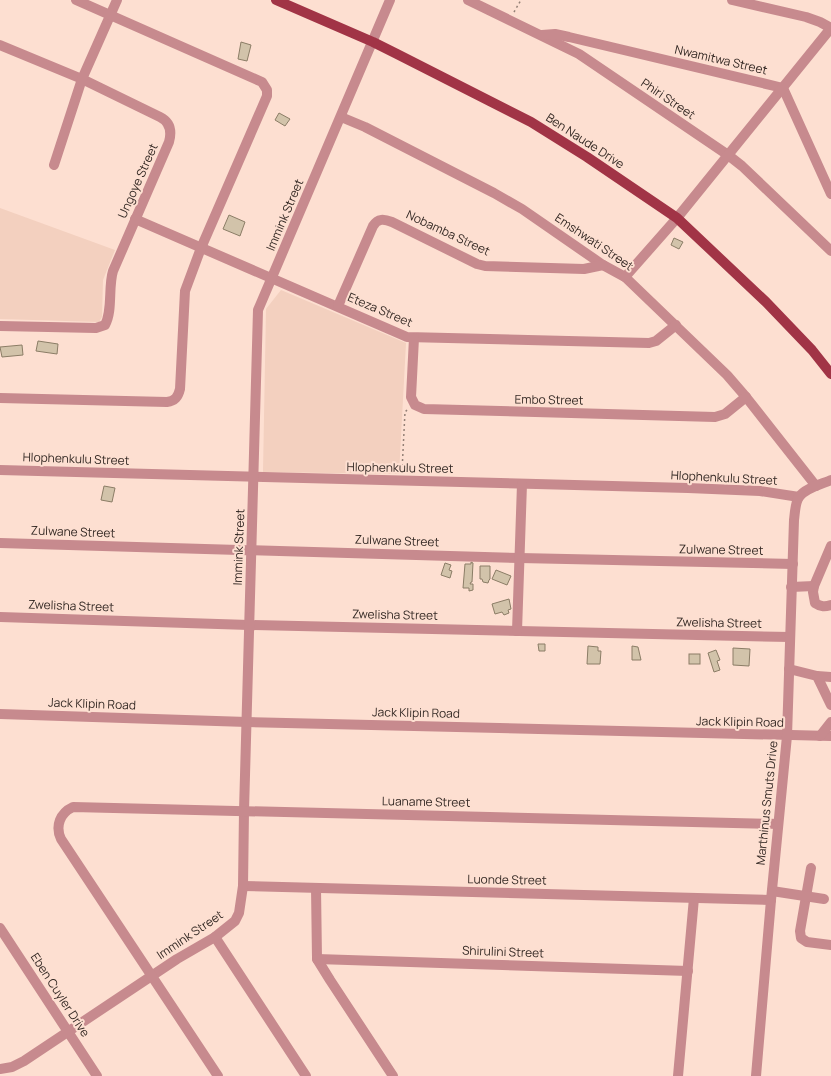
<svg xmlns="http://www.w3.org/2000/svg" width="831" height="1076" font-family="Manrope,sans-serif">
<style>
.built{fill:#f3d0bf}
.building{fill:#d2c3aa;stroke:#8b7d66}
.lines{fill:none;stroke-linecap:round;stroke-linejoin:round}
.path{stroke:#948076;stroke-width:1.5;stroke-dasharray:2 3;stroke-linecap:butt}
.minor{stroke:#c78a8e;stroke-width:10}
.major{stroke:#a13446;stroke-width:10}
.labels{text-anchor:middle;stroke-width:4;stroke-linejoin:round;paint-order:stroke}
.street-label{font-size:12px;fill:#342924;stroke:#fddfd1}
</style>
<rect width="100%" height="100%" fill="#fddfd1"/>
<g class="built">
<path d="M 0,208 L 115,250 L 103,280 L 102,317 L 99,322 L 0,319 Z"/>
<path d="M 281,290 L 406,343 L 399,474 L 263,472 L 266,309 Z"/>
</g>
<g class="building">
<path d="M 241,42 L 251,45 L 247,61 L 238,59 Z"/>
<path d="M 279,113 L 290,119 L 285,126 L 275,120 Z"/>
<path d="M 229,215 L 245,222 L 240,236 L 223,229 Z"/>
<path d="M 674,238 L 683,242 L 679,249 L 671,245 Z"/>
<path d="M 38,341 L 58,344 L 57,354 L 36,351 Z"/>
<path d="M 22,345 L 23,355 L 2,357 L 0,347 Z"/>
<path d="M 104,486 L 115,488 L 112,502 L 101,500 Z"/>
<path d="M 471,562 L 473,563 L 472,582 L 471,582 L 470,584 L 473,584 L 473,590 L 469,591 L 469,588 L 463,588 L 465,564 L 471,564 Z"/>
<path d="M 445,563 L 451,565 L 449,570 L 452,571 L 450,578 L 441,575 Z"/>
<path d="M 480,566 L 490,566 L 490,579 L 489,580 L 488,583 L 483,582 L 482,579 L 480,579 Z"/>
<path d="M 496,570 L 511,576 L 507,585 L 492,579 Z"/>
<path d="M 509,599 L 511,609 L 508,610 L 509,613 L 504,615 L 502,612 L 495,614 L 492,604 Z"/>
<path d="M 538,644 L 545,644 L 545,651 L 539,651 Z"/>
<path d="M 588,646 L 598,647 L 598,651 L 601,651 L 600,664 L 587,664 Z"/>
<path d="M 632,646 L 638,647 L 641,660 L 632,660 Z"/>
<path d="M 733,648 L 750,649 L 749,666 L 733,665 Z"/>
<path d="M 716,650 L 720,660 L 717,661 L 720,670 L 714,672 L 708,653 Z"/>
<rect x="689" y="654" width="11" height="10"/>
</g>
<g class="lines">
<g class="path">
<path d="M 514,12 L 521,0"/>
<path d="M 402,471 L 405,412 L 407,410"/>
</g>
<g class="minor">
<path d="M 468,0 L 579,54 L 728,155 L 742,166 L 831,251"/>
<path d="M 732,0 L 806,17 L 820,22 L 831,28"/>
<path d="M 542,35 L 555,34 L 569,37 L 783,88 L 831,194"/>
<path d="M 0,45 L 82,79 L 160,117 C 170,122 172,131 169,142 L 113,271 C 108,287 113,311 105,325 L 96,328 L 0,326"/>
<path d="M 341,117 L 365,127 L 494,193 L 522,209 L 603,265 L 625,277 L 727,375 L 746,397 L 816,486"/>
<path d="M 54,165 L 82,79 L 117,0"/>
<path d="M 135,219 L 407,337 L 649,343 L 656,341 L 676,325"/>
<path d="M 625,277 L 677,218 L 831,28"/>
<path d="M 338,306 L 373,226 C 378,218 384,219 392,222 L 477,264 L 485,266 L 584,269 L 603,265"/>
<path d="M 414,338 L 411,397 L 415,405 L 424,409 L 715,417 L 725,414 L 746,397"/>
<path d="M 0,398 L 167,402 C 175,401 178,397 180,389 L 185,291 L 201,248 L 267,96 L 267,90 L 262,82 L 76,0"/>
<path d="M 0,470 L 688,488 L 760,491 L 799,497"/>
<path d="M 0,543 L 520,558 L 793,564"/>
<path d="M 831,546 L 814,586 L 813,592 L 815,603 C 821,607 825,607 831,605"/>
<path d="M 791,587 L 814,586"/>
<path d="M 0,617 L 249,625 L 790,637"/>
<path d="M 517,631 L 522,484"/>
<path d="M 789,669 L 817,676 L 831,705"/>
<path d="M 817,676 L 831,677"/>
<path d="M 0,714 L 247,722 L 831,736"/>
<path d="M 820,736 L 831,722"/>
<path d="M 811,868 L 800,931 L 801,938 L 807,942 L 831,945"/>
<path d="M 243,886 L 771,900"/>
<path d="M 316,888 L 317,959 L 330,980 L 393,1076"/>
<path d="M 772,891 L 824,899"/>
<path d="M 0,928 L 97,1076"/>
<path d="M 215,937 L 306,1076"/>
<path d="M 317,959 L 688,971"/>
<path d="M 0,1069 L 12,1067 L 24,1061 L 177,959 L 215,937 L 235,921 L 239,913 L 243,886 L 244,811 L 258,310 L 390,0"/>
<path d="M 218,1076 L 61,839 C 55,826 60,813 73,807 L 778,824"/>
<path d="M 678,1076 L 694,898"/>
<path d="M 756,1076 L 771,900 L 787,736 L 794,520 C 795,513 795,503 799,497 C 805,488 822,484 831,480"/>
</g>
<path class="major" d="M 276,0 L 373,42 L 397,54 L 531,122 L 587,157 L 677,218 L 766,302 L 812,350 L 831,374"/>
</g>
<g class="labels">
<g class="street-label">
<text transform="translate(721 60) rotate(13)" y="4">Nwamitwa Street</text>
<text transform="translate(668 99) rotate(34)" y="4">Phiri Street</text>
<text transform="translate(585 141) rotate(33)" y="4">Ben Naude Drive</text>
<text transform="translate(138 181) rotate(-66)" y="4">Ungoye Street</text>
<text transform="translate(285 215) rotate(-67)" y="4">Immink Street</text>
<text transform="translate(448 233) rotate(25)" y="4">Nobamba Street</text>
<text transform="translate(594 242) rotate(34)" y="4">Emshwati Street</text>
<text transform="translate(380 310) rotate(23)" y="4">Eteza Street</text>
<text transform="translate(549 400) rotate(1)" y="4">Embo Street</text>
<text transform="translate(76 459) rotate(2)" y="4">Hlophenkulu Street</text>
<text transform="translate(400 468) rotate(1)" y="4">Hlophenkulu Street</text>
<text transform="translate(724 478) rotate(3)" y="4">Hlophenkulu Street</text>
<text transform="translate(73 532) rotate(2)" y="4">Zulwane Street</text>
<text transform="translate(397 541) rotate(2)" y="4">Zulwane Street</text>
<text transform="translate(239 547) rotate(-88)" y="4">Immink Street</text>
<text transform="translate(721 550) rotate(1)" y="4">Zulwane Street</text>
<text transform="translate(71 606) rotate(2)" y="4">Zwelisha Street</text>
<text transform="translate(395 615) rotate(1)" y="4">Zwelisha Street</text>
<text transform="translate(719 623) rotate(1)" y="4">Zwelisha Street</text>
<text transform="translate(92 704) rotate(2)" y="4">Jack Klipin Road</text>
<text transform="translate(416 713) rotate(1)" y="4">Jack Klipin Road</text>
<text transform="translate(740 722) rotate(1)" y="4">Jack Klipin Road</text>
<text transform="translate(426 802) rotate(1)" y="4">Luaname Street</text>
<text transform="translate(767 803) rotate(-84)" y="4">Marthinus Smuts Drive</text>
<text transform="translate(507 880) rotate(1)" y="4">Luonde Street</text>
<text transform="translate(190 935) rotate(-34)" y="4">Immink Street</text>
<text transform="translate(503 952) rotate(2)" y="4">Shirulini Street</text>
<text transform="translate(60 995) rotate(57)" y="4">Eben Cuyler Drive</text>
</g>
</g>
</svg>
